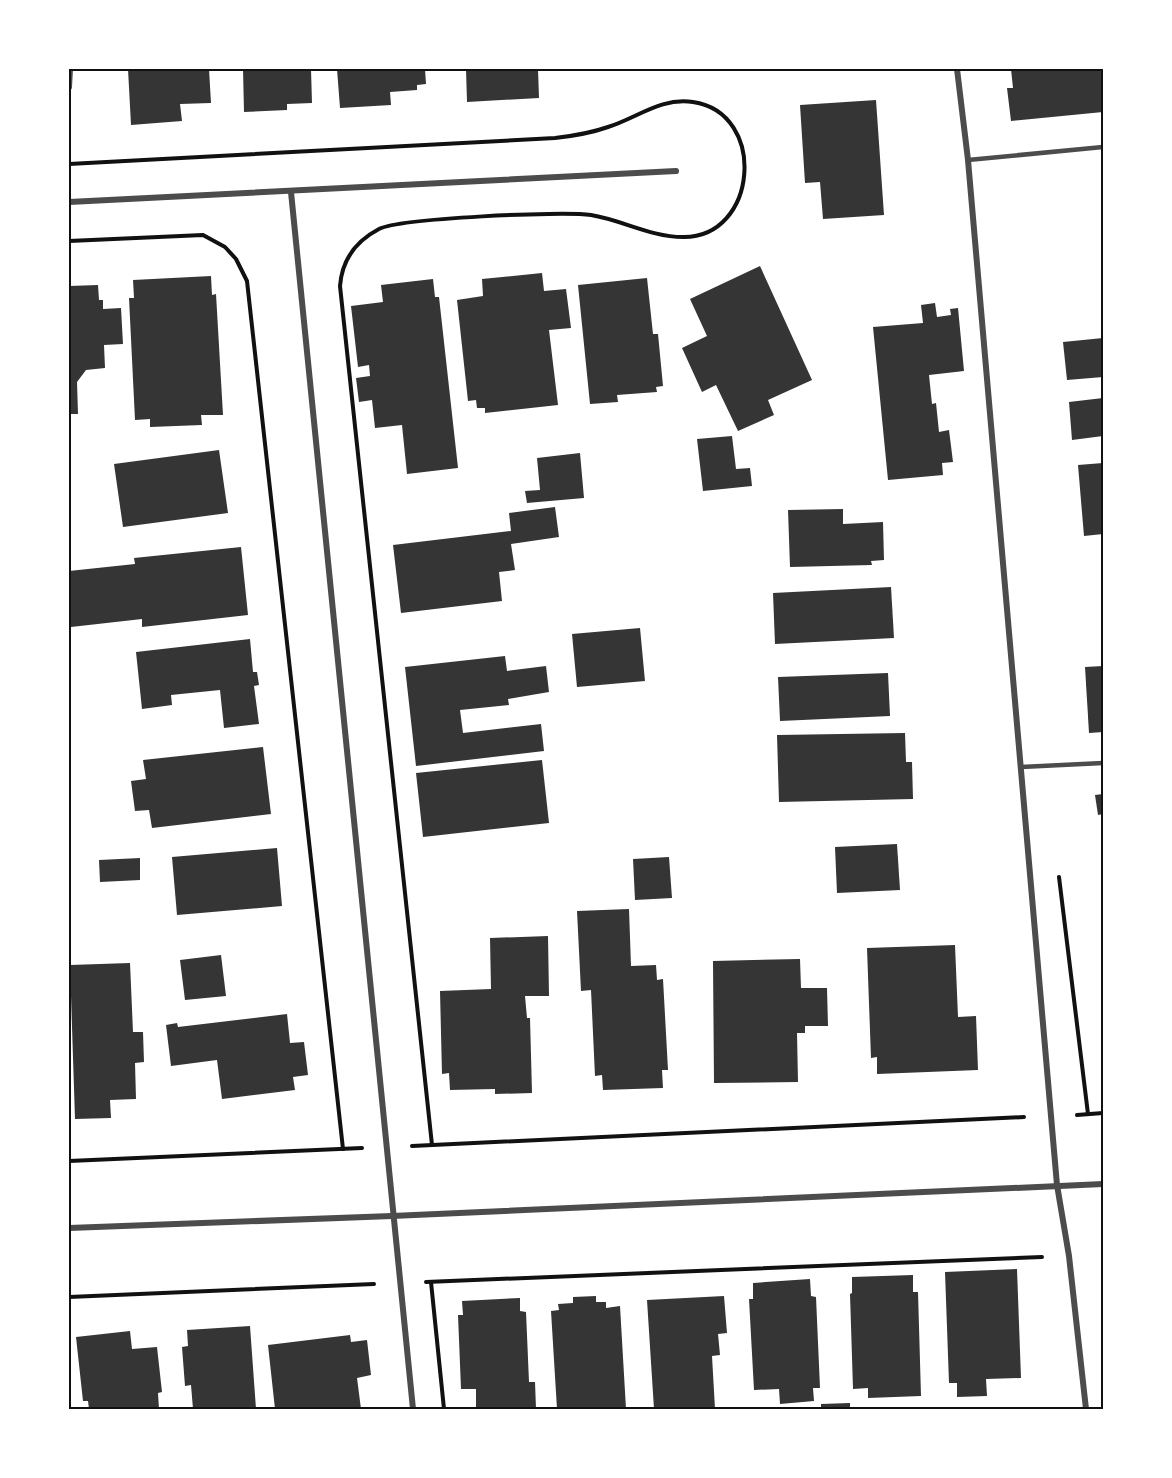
<svg xmlns="http://www.w3.org/2000/svg" width="1172" height="1478" font-family="'Source Serif 4',serif">
<style>
.building{fill:#353535}
.lines{fill:none;stroke-linecap:round;stroke-linejoin:round}
.path{stroke:#111;stroke-width:4}
.service{stroke:#4c4c4c;stroke-width:4.5}
.minor{stroke:#4c4c4c;stroke-width:6}
.neatline{fill:none;stroke:#111;stroke-width:2}
</style>
<rect width="100%" height="100%" fill="#fff"/>
<g class="building">
<path d="M 128,69 L 209,69 L 211,103 L 180,104 L 182,121 L 131,125 Z"/>
<path d="M 243,69 L 311,69 L 312,103 L 287,104 L 287,110 L 244,112 Z"/>
<path d="M 337,69 L 425,69 L 426,84 L 417,85 L 417,90 L 390,92 L 391,105 L 340,108 Z"/>
<path d="M 466,69 L 538,69 L 539,98 L 467,102 Z"/>
<path d="M 1011,69 L 1103,69 L 1103,112 L 1011,121 L 1007,88 L 1013,88 Z"/>
<path d="M 876,100 L 884,215 L 823,219 L 820,182 L 805,183 L 800,105 Z"/>
<path d="M 760,266 L 812,380 L 768,400 L 774,415 L 738,431 L 716,385 L 702,392 L 682,348 L 707,336 L 690,299 Z"/>
<path d="M 542,273 L 544,291 L 566,289 L 571,328 L 549,330 L 558,405 L 485,413 L 485,408 L 477,408 L 476,400 L 468,401 L 457,300 L 483,296 L 482,279 Z"/>
<path d="M 211,276 L 212,295 L 216,294 L 223,415 L 201,415 L 202,425 L 150,427 L 150,419 L 135,420 L 129,298 L 134,298 L 133,280 Z"/>
<path d="M 647,278 L 653,334 L 658,334 L 663,386 L 656,387 L 657,392 L 617,395 L 618,402 L 590,404 L 578,285 Z"/>
<path d="M 433,279 L 435,297 L 439,297 L 458,468 L 407,474 L 402,425 L 375,428 L 372,400 L 359,402 L 356,378 L 370,376 L 369,365 L 358,367 L 351,306 L 383,302 L 381,285 Z"/>
<path d="M 98,285 L 99,300 L 103,300 L 103,309 L 121,308 L 123,344 L 104,345 L 105,368 L 86,370 L 77,382 L 78,414 L 69,414 L 69,286 Z"/>
<path d="M 935,303 L 937,317 L 951,315 L 950,309 L 958,308 L 964,371 L 929,375 L 932,404 L 936,403 L 939,432 L 949,430 L 953,462 L 942,463 L 943,475 L 888,480 L 873,327 L 923,323 L 921,305 Z"/>
<path d="M 1103,338 L 1103,377 L 1067,380 L 1063,342 Z"/>
<path d="M 1103,398 L 1103,436 L 1072,440 L 1069,402 Z"/>
<path d="M 732,436 L 736,469 L 750,468 L 752,486 L 703,491 L 697,439 Z"/>
<path d="M 219,450 L 228,513 L 123,527 L 114,464 Z"/>
<path d="M 580,453 L 584,498 L 527,503 L 525,491 L 540,490 L 537,458 Z"/>
<path d="M 1103,463 L 1103,534 L 1084,536 L 1078,465 Z"/>
<path d="M 555,507 L 559,537 L 511,544 L 515,570 L 499,572 L 502,601 L 401,613 L 393,545 L 511,531 L 509,513 Z"/>
<path d="M 843,509 L 843,524 L 883,522 L 884,560 L 871,561 L 872,565 L 790,567 L 788,510 Z"/>
<path d="M 241,547 L 248,615 L 142,627 L 142,619 L 71,627 L 69,571 L 135,564 L 134,558 Z"/>
<path d="M 891,587 L 894,638 L 775,644 L 773,593 Z"/>
<path d="M 640,628 L 645,681 L 577,687 L 572,634 Z"/>
<path d="M 250,639 L 253,672 L 257,672 L 259,685 L 254,686 L 259,724 L 224,728 L 220,690 L 171,695 L 172,705 L 142,709 L 136,652 Z"/>
<path d="M 505,656 L 507,671 L 546,666 L 549,692 L 508,699 L 509,705 L 460,710 L 463,733 L 541,724 L 544,751 L 416,766 L 405,667 Z"/>
<path d="M 1103,666 L 1103,732 L 1089,733 L 1085,667 Z"/>
<path d="M 888,673 L 890,716 L 780,721 L 778,677 Z"/>
<path d="M 905,733 L 906,762 L 912,762 L 913,799 L 779,802 L 777,735 Z"/>
<path d="M 263,747 L 271,814 L 152,828 L 149,810 L 135,811 L 131,781 L 146,779 L 143,760 Z"/>
<path d="M 542,760 L 549,823 L 423,837 L 416,773 Z"/>
<path d="M 1103,794 L 1103,814 L 1098,815 L 1095,795 Z"/>
<path d="M 897,844 L 900,890 L 837,893 L 835,847 Z"/>
<path d="M 277,848 L 282,906 L 177,915 L 172,857 Z"/>
<path d="M 669,857 L 672,898 L 635,900 L 633,859 Z"/>
<path d="M 140,858 L 140,880 L 100,882 L 99,860 Z"/>
<path d="M 629,909 L 631,966 L 656,965 L 657,980 L 663,979 L 668,1070 L 662,1070 L 663,1088 L 603,1090 L 602,1075 L 595,1076 L 591,990 L 581,991 L 577,911 Z"/>
<path d="M 548,936 L 549,996 L 525,996 L 527,1018 L 530,1018 L 532,1093 L 495,1094 L 495,1089 L 450,1090 L 449,1073 L 442,1074 L 440,991 L 491,989 L 490,938 Z"/>
<path d="M 955,945 L 958,1017 L 976,1016 L 978,1070 L 877,1074 L 877,1057 L 871,1058 L 867,948 Z"/>
<path d="M 221,955 L 226,996 L 185,1000 L 180,960 Z"/>
<path d="M 800,959 L 801,988 L 827,988 L 828,1026 L 805,1026 L 805,1033 L 797,1033 L 798,1082 L 714,1083 L 713,961 Z"/>
<path d="M 130,963 L 133,1032 L 143,1032 L 144,1062 L 135,1063 L 136,1099 L 110,1100 L 111,1118 L 75,1119 L 70,965 Z"/>
<path d="M 287,1014 L 290,1043 L 304,1042 L 308,1075 L 293,1077 L 295,1090 L 222,1099 L 217,1060 L 171,1066 L 166,1025 L 177,1023 L 178,1027 Z"/>
<path d="M 1017,1269 L 1021,1378 L 986,1379 L 987,1396 L 957,1397 L 957,1383 L 949,1383 L 945,1272 Z"/>
<path d="M 913,1275 L 913,1292 L 918,1292 L 921,1396 L 868,1398 L 868,1388 L 853,1389 L 850,1294 L 852,1293 L 852,1277 Z"/>
<path d="M 810,1279 L 811,1296 L 816,1297 L 820,1388 L 813,1388 L 814,1401 L 780,1404 L 779,1389 L 754,1390 L 749,1299 L 753,1299 L 753,1283 Z"/>
<path d="M 596,1296 L 596,1302 L 606,1302 L 606,1308 L 620,1306 L 626,1409 L 557,1409 L 551,1311 L 559,1310 L 558,1304 L 573,1303 L 573,1297 Z"/>
<path d="M 724,1296 L 727,1333 L 718,1334 L 720,1355 L 712,1356 L 715,1409 L 654,1409 L 647,1300 Z"/>
<path d="M 520,1298 L 520,1311 L 526,1312 L 529,1382 L 535,1382 L 536,1409 L 476,1409 L 476,1389 L 461,1389 L 458,1315 L 463,1315 L 462,1301 Z"/>
<path d="M 250,1326 L 256,1409 L 193,1409 L 191,1385 L 185,1386 L 182,1347 L 188,1346 L 187,1330 Z"/>
<path d="M 130,1331 L 132,1349 L 157,1347 L 162,1392 L 158,1393 L 159,1409 L 89,1409 L 88,1401 L 83,1401 L 76,1337 Z"/>
<path d="M 350,1335 L 351,1342 L 367,1340 L 371,1375 L 357,1378 L 361,1409 L 275,1409 L 268,1345 Z"/>
<path d="M 850,1403 L 850,1409 L 821,1409 L 821,1404 Z"/>
</g>
<g class="lines">
<g class="path">
<path d="M 69,164 L 555,138 C 573,136 591,133 608,127 C 637,118 661,97 693,102 C 768,113 758,238 683,237 C 651,237 622,220 591,215 C 562,211 401,218 379,229 C 356,241 342,260 340,286 L 432,1145"/>
<path d="M 69,241 L 203,235 L 225,247 L 236,259 L 247,281 L 343,1149"/>
<path d="M 1059,877 L 1088,1114"/>
<path d="M 1077,1115 L 1103,1113"/>
<path d="M 412,1146 L 1024,1117"/>
<path d="M 69,1161 L 362,1148"/>
<path d="M 426,1282 L 1042,1257"/>
<path d="M 431,1282 L 444,1409"/>
<path d="M 69,1297 L 374,1284"/>
</g>
<g class="service">
<path d="M 968,160 L 1103,147"/>
<path d="M 1021,767 L 1103,763"/>
</g>
<g class="minor">
<path d="M 957,69 L 968,160 L 1057,1185 L 1069,1256 L 1086,1409"/>
<path d="M 69,87 L 70,69"/>
<path d="M 291,192 L 413,1409"/>
<path d="M 69,202 L 676,171"/>
<path d="M 69,1228 L 392,1216 L 1103,1184"/>
</g>
</g>
<rect width="1172" height="1478" fill="none" stroke="#ffffff" stroke-width="141"/>
<rect x="70" y="70" width="1032" height="1338" class="neatline"/>
</svg>
